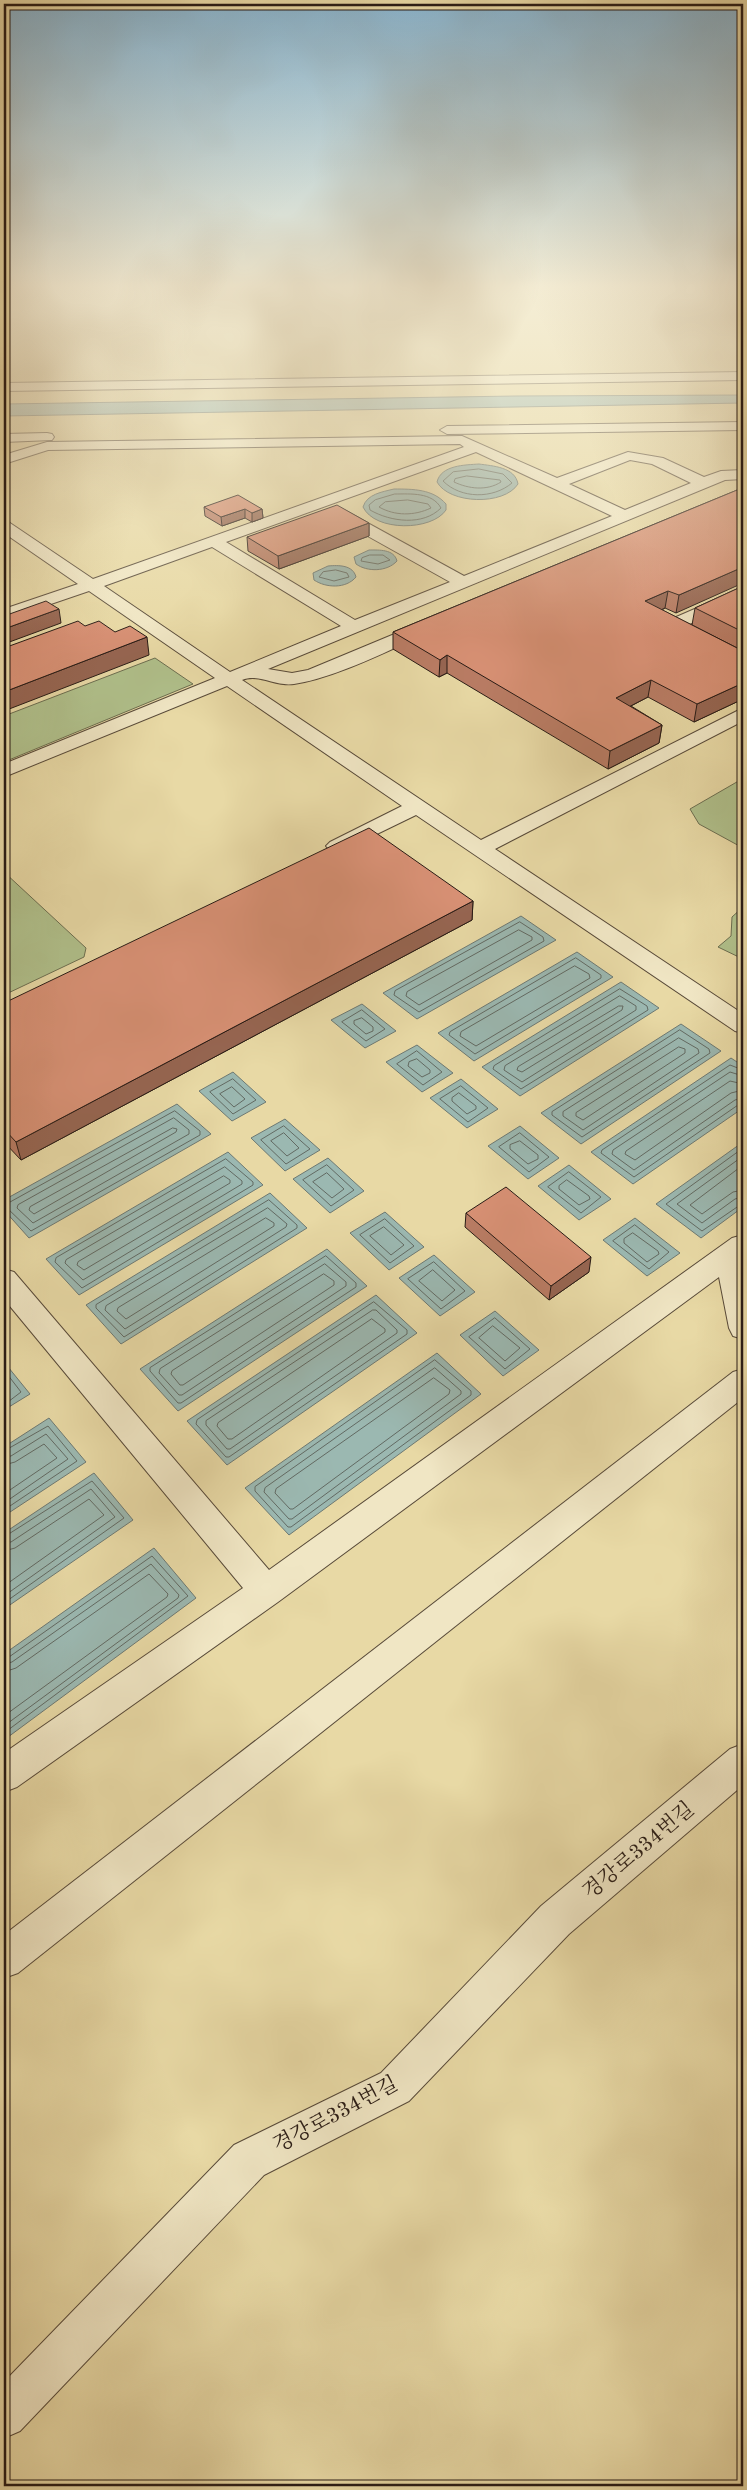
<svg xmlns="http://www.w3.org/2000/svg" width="747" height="2490" font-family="'Old Standard TT','Noto Serif KR',serif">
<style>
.green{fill:#b0c08b;stroke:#6c6e50}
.water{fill:#9bb8b1;stroke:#6d7973}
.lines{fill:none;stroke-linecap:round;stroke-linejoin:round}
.shore{stroke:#626a63;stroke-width:1}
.minor-casing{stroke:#584a39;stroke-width:2}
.minor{fill:#f0e6c4;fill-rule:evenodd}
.wall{fill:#b97c64;stroke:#281b15}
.shaded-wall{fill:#966551;stroke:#281b15}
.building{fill:#d79074;stroke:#281b15}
.labels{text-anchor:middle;stroke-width:4;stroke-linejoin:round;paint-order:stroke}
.near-street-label{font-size:21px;fill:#281b15;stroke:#f0e6c4}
</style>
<rect width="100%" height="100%" fill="#e8d9a5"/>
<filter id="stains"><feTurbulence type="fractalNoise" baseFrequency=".004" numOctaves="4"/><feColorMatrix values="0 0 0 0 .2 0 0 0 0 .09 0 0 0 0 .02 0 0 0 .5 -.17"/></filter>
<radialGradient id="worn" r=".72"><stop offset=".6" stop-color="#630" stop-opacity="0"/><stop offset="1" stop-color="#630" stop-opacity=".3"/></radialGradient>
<g class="green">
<path d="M 155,658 L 193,684 L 4,762 L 4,716 Z"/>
<path d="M 742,779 L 743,780 L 743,848 L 699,824 L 690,809 Z"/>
<path d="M 4,872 L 86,948 L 84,957 L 4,995 Z"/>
<path d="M 743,907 L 743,959 L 718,947 L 731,936 L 732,917 Z"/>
</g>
<g class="water">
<path d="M 743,395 L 743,403 L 4,416 L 4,404 L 516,396 Z"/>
<path d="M 479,464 C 493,466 515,467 518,484 C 504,506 449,504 437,482 C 441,465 465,465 479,464 Z"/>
<path d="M 394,489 C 413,489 433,489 446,504 L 446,510 C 432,531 375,532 363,507 C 367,494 382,492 394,489 Z"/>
<path d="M 369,550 C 379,550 394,549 397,561 C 387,572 367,572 356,564 L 354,557 Z"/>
<path d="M 328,566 C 339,565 353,565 356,577 C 346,589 326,588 314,580 L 313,573 Z"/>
<path d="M 521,916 L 556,940 L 417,1019 L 383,993 Z"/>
<path d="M 577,952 L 613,977 L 474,1061 L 438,1033 Z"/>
<path d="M 621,982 L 659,1008 L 520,1096 L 482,1067 Z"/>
<path d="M 362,1004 L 396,1031 L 365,1048 L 331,1020 Z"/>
<path d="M 681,1024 L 721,1051 L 581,1144 L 541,1113 Z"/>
<path d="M 417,1045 L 453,1073 L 422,1092 L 386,1062 Z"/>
<path d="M 731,1058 L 743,1066 L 743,1108 L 633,1184 L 591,1152 Z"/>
<path d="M 233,1072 L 266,1102 L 232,1121 L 199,1091 Z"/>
<path d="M 461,1079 L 498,1109 L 467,1128 L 430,1098 Z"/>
<path d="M 177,1104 L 211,1134 L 29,1238 L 4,1210 L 4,1200 Z"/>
<path d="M 285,1119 L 320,1150 L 285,1171 L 251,1138 Z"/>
<path d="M 520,1126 L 559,1158 L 528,1179 L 488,1146 Z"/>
<path d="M 743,1142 L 743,1207 L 701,1238 L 656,1204 Z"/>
<path d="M 228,1152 L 263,1185 L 79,1295 L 46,1259 Z"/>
<path d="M 328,1158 L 364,1191 L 330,1213 L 293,1179 Z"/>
<path d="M 569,1165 L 611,1199 L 579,1220 L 538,1186 Z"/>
<path d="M 270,1193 L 307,1228 L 121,1344 L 86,1305 Z"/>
<path d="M 385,1212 L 424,1247 L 389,1270 L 350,1233 Z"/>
<path d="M 635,1218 L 680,1253 L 647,1276 L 603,1240 Z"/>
<path d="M 327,1249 L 367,1286 L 178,1411 L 140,1369 Z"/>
<path d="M 434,1255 L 475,1292 L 440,1316 L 399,1278 Z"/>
<path d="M 376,1295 L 417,1333 L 227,1465 L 187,1421 Z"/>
<path d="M 495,1311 L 539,1350 L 503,1376 L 460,1335 Z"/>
<path d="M 437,1353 L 481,1394 L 289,1535 L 245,1488 Z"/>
<path d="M 4,1362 L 30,1394 L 4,1410 Z"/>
<path d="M 49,1418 L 86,1462 L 4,1516 L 4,1447 Z"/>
<path d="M 94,1473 L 133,1520 L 4,1609 L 4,1533 Z"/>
<path d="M 154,1548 L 196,1598 L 4,1740 L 4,1654 Z"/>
</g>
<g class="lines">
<g class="shore">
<path d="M 479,469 L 503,474 L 512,483 C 493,499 461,499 443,481 L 453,472 Z"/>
<path d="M 467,476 L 500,480 L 501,482 C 487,491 469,489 454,482 L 455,479 Z"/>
<path d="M 395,494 C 411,494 432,492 441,508 C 423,526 391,522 370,510 L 369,505 L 375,500 Z"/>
<path d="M 408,500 L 428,504 L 431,508 C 414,516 395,516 379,507 L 385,502 Z"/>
<path d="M 370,555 L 383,555 L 390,560 L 378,564 L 361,561 L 362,558 Z"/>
<path d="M 336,570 L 347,573 L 349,577 L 334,581 L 319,577 L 323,572 Z"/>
<path d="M 520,922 L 543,937 L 544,941 L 419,1012 L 394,995 L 395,991 Z"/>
<path d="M 519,930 L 532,937 L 532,940 L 419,1005 L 406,996 L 407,992 Z"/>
<path d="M 576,958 L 601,975 L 601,978 L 475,1054 L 449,1035 L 450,1032 Z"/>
<path d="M 575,966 L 589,974 L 590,978 L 476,1046 L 460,1036 L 461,1032 Z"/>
<path d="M 620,989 L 647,1006 L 648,1010 L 521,1089 L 493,1069 L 494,1066 Z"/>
<path d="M 620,996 L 636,1006 L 636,1010 L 522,1082 L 504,1070 L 505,1066 Z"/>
<path d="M 619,1006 L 623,1006 L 622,1010 L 522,1072 L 517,1070 L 518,1067 Z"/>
<path d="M 362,1010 L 385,1029 L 366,1041 L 342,1022 Z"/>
<path d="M 362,1018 L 373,1027 L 373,1031 L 366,1034 L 354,1024 L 354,1021 Z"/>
<path d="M 680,1030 L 709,1049 L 710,1053 L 582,1137 L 552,1115 L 552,1112 Z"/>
<path d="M 679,1038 L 698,1049 L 699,1053 L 583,1130 L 563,1116 L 563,1112 Z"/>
<path d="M 679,1047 L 685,1049 L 685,1053 L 583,1120 L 576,1116 L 576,1113 Z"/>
<path d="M 417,1051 L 442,1072 L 423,1085 L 397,1064 Z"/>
<path d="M 417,1059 L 430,1070 L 430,1073 L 422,1077 L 408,1066 L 409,1062 Z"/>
<path d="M 743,1070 L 730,1065 L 602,1150 L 601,1153 L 634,1177 L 738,1105 L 743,1104"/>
<path d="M 743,1076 L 730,1072 L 613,1150 L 612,1154 L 634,1170 L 735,1100 L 743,1098"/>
<path d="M 233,1079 L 256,1100 L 233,1114 L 210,1092 Z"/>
<path d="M 743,1084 L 730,1081 L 626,1151 L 625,1154 L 635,1160 L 731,1093 L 743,1090"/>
<path d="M 461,1086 L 488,1108 L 468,1122 L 440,1099 Z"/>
<path d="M 232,1087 L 245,1099 L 234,1107 L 220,1094 Z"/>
<path d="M 459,1093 L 476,1106 L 476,1109 L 467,1114 L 452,1101 L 452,1098 Z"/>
<path d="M 175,1111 L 200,1131 L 200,1135 L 31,1231 L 6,1207 L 7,1204 Z"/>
<path d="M 174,1118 L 189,1130 L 189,1134 L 33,1223 L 17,1208 L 18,1205 Z"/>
<path d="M 284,1126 L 310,1149 L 286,1164 L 261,1140 Z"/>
<path d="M 173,1128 L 177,1129 L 176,1132 L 34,1214 L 29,1210 L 30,1207 Z"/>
<path d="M 284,1133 L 299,1148 L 287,1156 L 271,1141 Z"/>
<path d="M 520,1133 L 549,1157 L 529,1172 L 499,1147 Z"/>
<path d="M 520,1141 L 538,1155 L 538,1159 L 528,1164 L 510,1149 L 510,1145 Z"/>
<path d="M 743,1148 L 666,1204 L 702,1231 L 743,1203"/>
<path d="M 743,1156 L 677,1204 L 702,1223 L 735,1199 L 743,1197"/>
<path d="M 226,1159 L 253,1182 L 253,1185 L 82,1288 L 55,1262 L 56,1258 Z"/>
<path d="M 327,1165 L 354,1190 L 331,1206 L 303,1180 Z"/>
<path d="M 743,1165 L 690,1205 L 702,1214 L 733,1192 L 743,1190"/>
<path d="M 225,1167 L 242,1181 L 242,1184 L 83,1280 L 65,1263 L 66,1260 Z"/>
<path d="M 569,1172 L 601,1197 L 581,1213 L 548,1187 Z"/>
<path d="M 327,1173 L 344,1189 L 332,1198 L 313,1182 Z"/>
<path d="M 224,1176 L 230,1180 L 230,1183 L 84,1270 L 77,1265 L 78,1262 Z"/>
<path d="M 567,1180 L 589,1196 L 590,1199 L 579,1205 L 559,1189 L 559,1186 Z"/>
<path d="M 269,1200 L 297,1225 L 297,1228 L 124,1337 L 96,1308 L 96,1305 Z"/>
<path d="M 268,1208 L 287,1224 L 286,1227 L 125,1329 L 105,1310 L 106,1306 Z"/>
<path d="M 266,1218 L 274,1223 L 274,1226 L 126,1319 L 117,1311 L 118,1308 Z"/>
<path d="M 385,1219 L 414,1246 L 390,1263 L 360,1235 Z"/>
<path d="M 635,1225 L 669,1252 L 649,1269 L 613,1241 Z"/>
<path d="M 384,1227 L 404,1245 L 391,1255 L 370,1236 Z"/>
<path d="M 633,1233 L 658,1251 L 659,1254 L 647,1262 L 624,1243 L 624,1239 Z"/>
<path d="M 326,1256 L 356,1283 L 356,1287 L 181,1403 L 178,1403 L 150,1371 L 150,1368 Z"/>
<path d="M 434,1262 L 465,1291 L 441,1309 L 408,1279 Z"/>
<path d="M 325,1264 L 346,1282 L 346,1286 L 182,1395 L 179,1395 L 159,1373 L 160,1369 Z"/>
<path d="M 433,1270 L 455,1290 L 442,1301 L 419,1281 Z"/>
<path d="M 324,1274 L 334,1281 L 334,1285 L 183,1385 L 180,1385 L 171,1374 L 172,1371 Z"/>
<path d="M 374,1302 L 407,1330 L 407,1334 L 229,1457 L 226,1457 L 196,1424 L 197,1420 Z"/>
<path d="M 373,1310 L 376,1310 L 397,1330 L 397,1333 L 230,1449 L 227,1449 L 206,1425 L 206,1421 Z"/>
<path d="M 495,1318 L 530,1349 L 505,1369 L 469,1337 Z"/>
<path d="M 372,1319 L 385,1329 L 385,1332 L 232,1439 L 228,1439 L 217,1426 L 218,1423 Z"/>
<path d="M 493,1326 L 520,1348 L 505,1361 L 479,1338 Z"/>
<path d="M 435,1360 L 471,1391 L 471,1395 L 291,1527 L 288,1527 L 255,1491 L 255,1487 Z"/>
<path d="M 435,1368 L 461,1391 L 461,1394 L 292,1519 L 289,1519 L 264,1492 L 265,1488 Z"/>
<path d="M 4,1370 L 21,1392 L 4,1405"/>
<path d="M 434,1378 L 450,1390 L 449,1394 L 293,1509 L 290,1509 L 275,1493 L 276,1489 Z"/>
<path d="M 4,1451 L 48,1426 L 77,1461 L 4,1510"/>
<path d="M 4,1457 L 11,1456 L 46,1434 L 68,1459 L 4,1503"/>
<path d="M 4,1465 L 15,1462 L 44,1444 L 57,1458 L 4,1494"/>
<path d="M 4,1537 L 92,1481 L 124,1518 L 4,1603"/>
<path d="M 4,1543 L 11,1542 L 91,1489 L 115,1517 L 4,1596"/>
<path d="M 4,1551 L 15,1548 L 89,1499 L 104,1515 L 4,1586"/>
<path d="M 4,1658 L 9,1657 L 152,1556 L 188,1596 L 4,1733"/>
<path d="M 4,1664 L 12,1662 L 151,1564 L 179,1595 L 178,1598 L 4,1726"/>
<path d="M 4,1672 L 16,1668 L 149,1574 L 168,1594 L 167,1597 L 4,1716"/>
</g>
<defs>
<g id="minor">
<path d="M 743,372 L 743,380 L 4,391 L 4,383 Z"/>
<path d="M 743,422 L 743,430 L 447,434 L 440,430 L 447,426 Z"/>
<path d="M 47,433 L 52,434 L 54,437 L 52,440 L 4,442 L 4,434 Z"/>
<path d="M 462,436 L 557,478 L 628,452 L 663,458 L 704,477 L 721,471 L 743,470 L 743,479 L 725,480 L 268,669 L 292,673 L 308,670 L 421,623 L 433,623 L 436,627 L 433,631 C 393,648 336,678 294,684 C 276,687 259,673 242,680 L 481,840 L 743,708 L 743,721 L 495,849 L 743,1014 L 743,1033 L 735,1031 L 416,815 L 344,850 L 337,852 L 330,850 L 326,846 L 330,842 L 402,806 L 227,686 L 4,777 L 4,764 L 215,678 L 89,591 L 4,620 L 4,609 L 78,584 L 4,533 L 4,521 L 10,523 L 93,579 L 464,447 L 460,444 L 48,450 L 4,464 L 4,455 L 47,442 ZM 476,452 L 612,516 L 464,576 L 342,509 L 330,509 L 328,512 L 330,515 L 450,582 L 355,620 L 226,542 ZM 630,460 L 652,464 L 691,483 L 625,510 L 569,484 ZM 212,547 L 341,626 L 230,672 L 104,586 Z"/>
<path d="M 743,588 L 743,599 L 679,629 L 667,629 L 664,625 L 667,621 Z"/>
<path d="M 743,1235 L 743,1339 L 733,1336 L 729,1328 L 719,1277 L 278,1602 L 17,1787 L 4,1792 L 4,1753 L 243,1588 L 4,1299 L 4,1269 L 14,1272 L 269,1570 L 732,1238 Z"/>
<path d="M 743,1369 L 743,1398 L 18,1973 L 4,1978 L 4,1935 L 733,1372 Z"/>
<path d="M 743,1744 L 743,1785 L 569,1934 L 409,2101 L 264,2175 L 20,2431 L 4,2438 L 4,2382 L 234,2145 L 381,2073 L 541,1906 L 730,1749 Z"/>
</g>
</defs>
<use href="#minor" class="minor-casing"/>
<use href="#minor" class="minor"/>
</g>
<g class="wall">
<path d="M 742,488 L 676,613 L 665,608 L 662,610 L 743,651 L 743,699 L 694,722 L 648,697 L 631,706 L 662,725 L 659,743 L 608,769 L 447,673 L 439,677 L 393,649 L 393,632 Z"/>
<path d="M 204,507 L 262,509 L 263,518 L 252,522 L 245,518 L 222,526 L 205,516 Z"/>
<path d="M 369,523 L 369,536 L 279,569 L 248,551 L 247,537 Z"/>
<path d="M 743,586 L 743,651 L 692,625 L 695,608 Z"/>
<path d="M 473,901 L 472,920 L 21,1160 L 4,1142 L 4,1003 Z"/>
<path d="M 466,1213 L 589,1272 L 549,1300 L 465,1227 Z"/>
</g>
<g class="shaded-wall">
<path d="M 245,509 L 245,518 L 222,526 L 221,517 Z"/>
<path d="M 262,509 L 263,518 L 252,522 L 252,513 Z"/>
<path d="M 369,523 L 369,536 L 279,569 L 278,556 Z"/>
<path d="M 743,567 L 743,583 L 676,613 L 679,595 Z"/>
<path d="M 668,591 L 665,608 L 643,618 L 645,601 Z"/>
<path d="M 59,609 L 61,623 L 4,644 L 4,629 Z"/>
<path d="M 147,637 L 149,655 L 4,711 L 4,692 Z"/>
<path d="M 447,655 L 447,673 L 439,677 L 440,660 Z"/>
<path d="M 651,680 L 648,697 L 613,715 L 616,698 Z"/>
<path d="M 743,683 L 743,699 L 694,722 L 697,704 Z"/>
<path d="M 662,725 L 659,743 L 608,769 L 610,751 Z"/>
<path d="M 473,901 L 472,920 L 21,1160 L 16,1142 Z"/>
<path d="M 591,1257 L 589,1272 L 549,1300 L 551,1286 Z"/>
</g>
<g class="building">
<path d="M 742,488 L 743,488 L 743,567 L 679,595 L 668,591 L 645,601 L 743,651 L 743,683 L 697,704 L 651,680 L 616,698 L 662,725 L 610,751 L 447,655 L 440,660 L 393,632 Z"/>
<path d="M 238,495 L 262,509 L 252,513 L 245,509 L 221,517 L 204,507 Z"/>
<path d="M 337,505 L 369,523 L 278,556 L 247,537 Z"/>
<path d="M 743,586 L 743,632 L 695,608 Z"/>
<path d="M 46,601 L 59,609 L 4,629 L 4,616 Z"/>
<path d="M 78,621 L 85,626 L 99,621 L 115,632 L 130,626 L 147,637 L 4,692 L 4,648 Z"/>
<path d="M 369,828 L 473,901 L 16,1142 L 4,1129 L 4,1003 Z"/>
<path d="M 506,1187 L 591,1257 L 551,1286 L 466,1213 Z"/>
</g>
<linearGradient id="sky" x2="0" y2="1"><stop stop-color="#89b6d2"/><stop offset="0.45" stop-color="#f5eed6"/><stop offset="1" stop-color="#f5eed6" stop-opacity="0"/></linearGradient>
<rect width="747" height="637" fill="url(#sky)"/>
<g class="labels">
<g class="near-street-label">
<text transform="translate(638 1850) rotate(-40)" y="7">경강로334번길</text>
<text transform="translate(335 2114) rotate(-28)" y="7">경강로334번길</text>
</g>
</g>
<rect width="747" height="2490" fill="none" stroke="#e8d9a5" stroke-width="20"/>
<rect x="5" y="5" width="737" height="2480" fill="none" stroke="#281b15" stroke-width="2.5"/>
<rect x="10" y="10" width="727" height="2470" fill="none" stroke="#281b15"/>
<rect width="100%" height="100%" filter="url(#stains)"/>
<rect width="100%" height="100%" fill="url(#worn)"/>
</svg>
